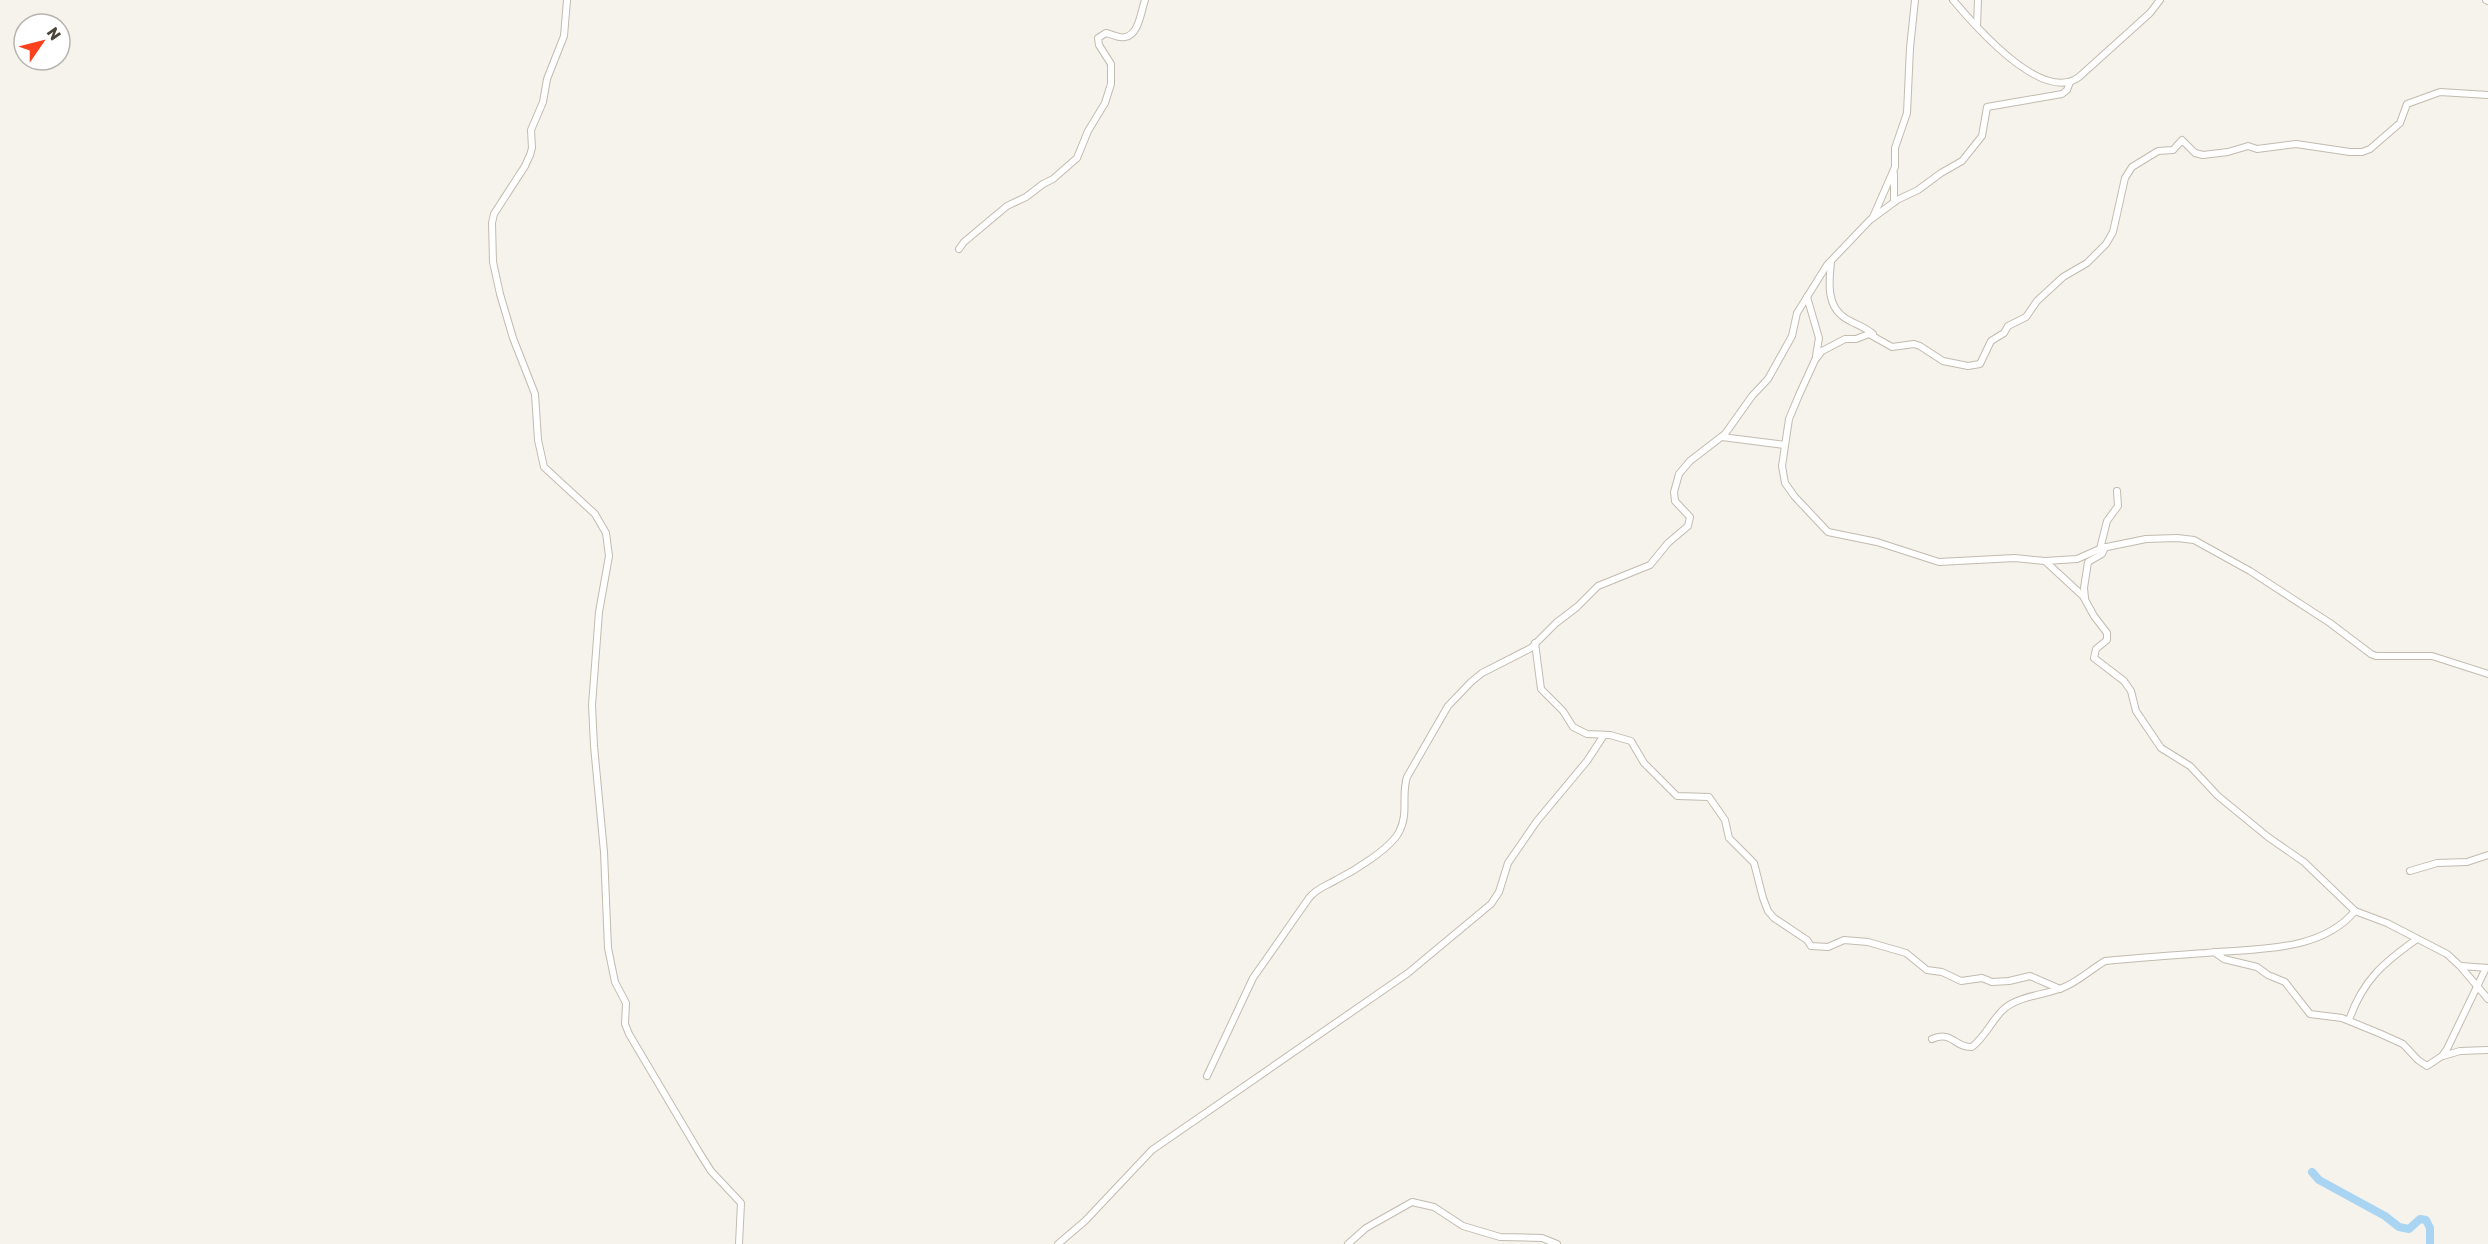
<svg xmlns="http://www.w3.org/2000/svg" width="2488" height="1244" font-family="Rubik,sans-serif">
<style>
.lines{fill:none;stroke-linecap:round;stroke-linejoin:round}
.river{stroke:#a9d4f2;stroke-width:8}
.minor-casing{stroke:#c2bbae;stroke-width:8}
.minor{stroke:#fff;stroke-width:6}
</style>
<rect width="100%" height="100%" fill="#f6f3ec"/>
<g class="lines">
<path class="river" d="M 2312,1172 L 2319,1180 L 2385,1216 L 2399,1227 L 2409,1229 L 2420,1219 L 2426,1220 L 2430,1228 L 2430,1244"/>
<defs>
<g id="minor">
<path d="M 567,0 L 564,36 L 547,79 L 543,102 L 531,130 L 532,148 L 530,155 L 525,166 L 494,214 L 492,223 L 493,262 L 500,294 L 513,338 L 535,394 L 538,440 L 544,467 L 595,514 L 606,533 L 609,556 L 599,612 L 592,705 L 594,746 L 604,852 L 608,948 L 615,982 L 626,1003 L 625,1024 L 629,1034 L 699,1152 L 711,1171 L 741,1203 L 739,1244"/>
<path d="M 1953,0 C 1975,26 2042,104 2079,77 L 2150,13 L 2160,0"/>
<path d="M 2486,0 L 2488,1"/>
<path d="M 1977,26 L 1978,0"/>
<path d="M 2488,95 L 2440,92 L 2407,104 L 2400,123 L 2370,149 L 2362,152 L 2350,152 L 2296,144 L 2257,149 L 2248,146 L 2228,152 L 2203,155 L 2195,153 L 2182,140 L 2173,150 L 2158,151 L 2132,167 L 2125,178 L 2113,232 L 2106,244 L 2087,263 L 2063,277 L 2037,301 L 2026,317 L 2008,326 L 2004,333 L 1991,341 L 1980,364 L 1968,366 L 1943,361 L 1920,346 L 1914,344 L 1892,347 L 1869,334 L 1856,339 L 1845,339 L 1822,351 L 1815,360 L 1799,395 L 1789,419 L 1782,466 L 1785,483 L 1795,497 L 1828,532 L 1877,542 L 1939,562 L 2015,558 L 2045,561 L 2083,596 L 2094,616 L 2107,633 L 2107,640 L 2096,649 L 2094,658 L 2124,681 L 2131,691 L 2136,711 L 2161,748 L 2190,766 L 2218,796 L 2268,837 L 2304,862 L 2355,911 L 2387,923 L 2447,954 L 2460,966 L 2488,999"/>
<path d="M 1894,174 L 1894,202"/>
<path d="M 1873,217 L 1895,167 L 1895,148 L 1907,113 L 1910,48 L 1915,0"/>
<path d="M 959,249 L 964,242 L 1007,206 L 1026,197 L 1043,184 L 1053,179 L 1077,158 L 1088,131 L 1105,103 L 1111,84 L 1111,64 L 1099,45 L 1098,38 L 1106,33 C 1112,34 1119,39 1125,37 C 1139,35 1141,11 1145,0"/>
<path d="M 1831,262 C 1829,281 1826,306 1845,318 C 1854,324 1864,326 1873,334"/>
<path d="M 1807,297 L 1819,338 L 1816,356"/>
<path d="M 1722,437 L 1785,445"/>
<path d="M 2100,549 L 2107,521 L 2118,506 L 2117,491"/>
<path d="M 2045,561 L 2077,559 L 2102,548 L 2146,539 L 2177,538 L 2194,540 L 2250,571 L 2330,623 L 2371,654 L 2376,656 L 2432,656 L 2488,674"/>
<path d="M 2085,598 L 2084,588 L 2088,562 L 2102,554 L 2105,547"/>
<path d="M 1535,643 L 1541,689 L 1563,711 L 1573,727 L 1587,734 L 1610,735 L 1631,741 L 1644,763 L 1677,796 L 1709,797 L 1725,820 L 1729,838 L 1754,863 L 1763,898 L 1768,911 L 1774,918 L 1807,940 L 1811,946 L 1828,947 L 1844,940 L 1868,942 L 1906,953 L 1927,970 L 1942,972 L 1961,981 L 1982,978 L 1992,982 L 2009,981 L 2030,976 L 2060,989"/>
<path d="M 2410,871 L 2437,863 L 2467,862 L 2488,855"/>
<path d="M 2214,952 L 2224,959 L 2257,967 L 2268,975 L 2285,982 L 2310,1014 L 2342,1018 L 2381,1034 L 2403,1044 L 2418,1060 L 2427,1066 L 2442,1056 L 2447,1049 L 2486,968"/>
<path d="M 2461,966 L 2488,968"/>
<path d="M 2349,1020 C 2363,980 2383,963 2417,939"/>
<path d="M 1932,1039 C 1952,1030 1955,1048 1972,1047 C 1987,1035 1992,1019 2005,1008 C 2020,996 2044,995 2062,988 C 2078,982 2090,970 2105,961 C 2139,958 2172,955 2206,953 C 2255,948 2320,953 2355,911"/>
<path d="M 2443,1056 L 2460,1051 L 2488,1050"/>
<path d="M 1207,1076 L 1253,978 L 1309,898 C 1317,888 1326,886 1336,880 C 1354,871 1390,849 1399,832 C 1409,814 1401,795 1407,777 L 1448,706 L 1471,682 L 1482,673 L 1531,648 L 1556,623 L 1577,607 L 1598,586 L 1650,565 L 1668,543 L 1688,526 L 1690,517 L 1675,501 L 1674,492 L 1679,474 L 1690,461 L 1725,434 L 1752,396 L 1768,379 L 1792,336 L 1797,313 L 1827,265 L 1870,220 L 1897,200 L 1918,190 L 1941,173 L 1962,161 L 1982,136 L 1987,107 L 2062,94 L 2067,90 L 2070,82"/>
<path d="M 1058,1244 L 1085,1221 L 1152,1150 L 1408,973 L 1491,904 L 1499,892 L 1508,863 L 1537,821 L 1587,761 L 1604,735"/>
<path d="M 1348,1244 L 1366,1228 L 1412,1202 L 1434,1207 L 1463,1226 L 1500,1237 L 1542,1238 L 1557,1244"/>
</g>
</defs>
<use href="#minor" class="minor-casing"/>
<use href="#minor" class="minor"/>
</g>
<g transform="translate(42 42) rotate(55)"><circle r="28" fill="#ffffff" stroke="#b7b4b0" stroke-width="1.5"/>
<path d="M0-4.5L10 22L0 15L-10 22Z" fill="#fc3f1d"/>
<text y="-9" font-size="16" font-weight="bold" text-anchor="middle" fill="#4b4439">N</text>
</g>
</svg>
